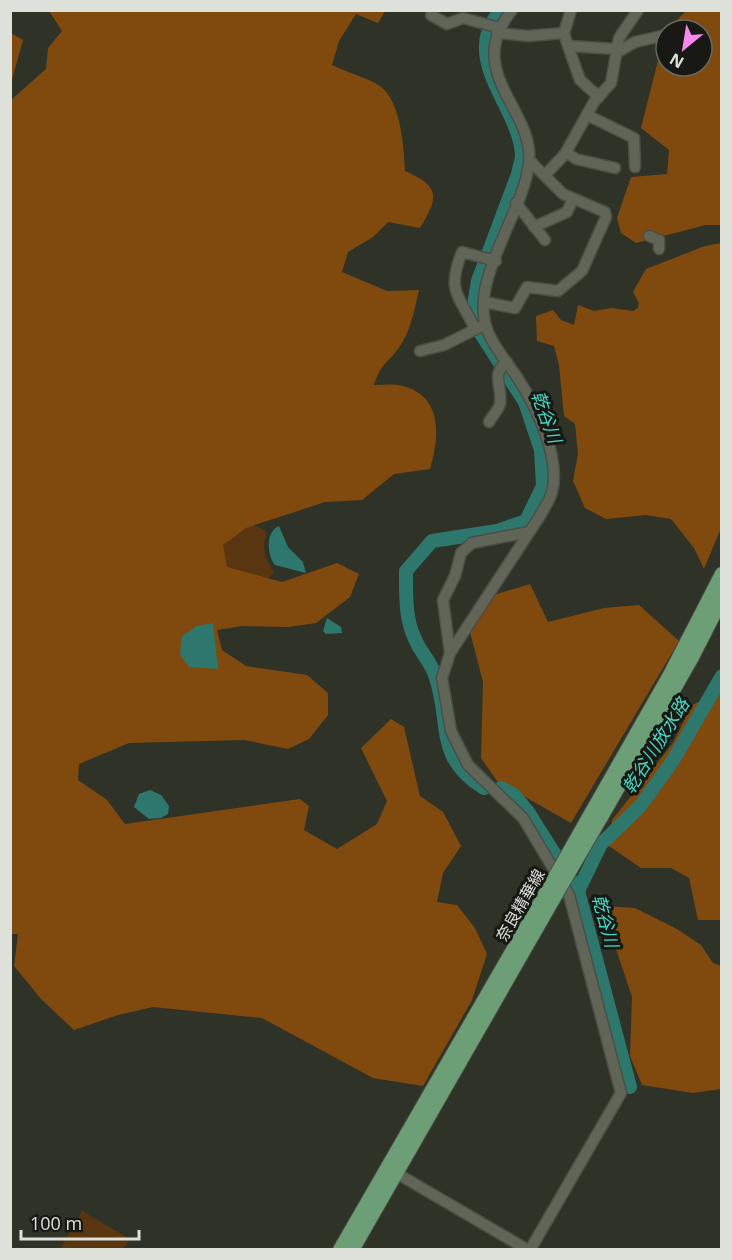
<svg xmlns="http://www.w3.org/2000/svg" width="732" height="1260" font-family="'Open Sans','Noto Sans JP',sans-serif">
<style>
.green{fill:#593510}
.forest{fill:#804a0f}
.water{fill:#2e776c}
.lines{fill:none;stroke-linecap:round;stroke-linejoin:round}
.river{stroke:#2e776c;stroke-width:14}
.minor-casing{stroke:#4b4e44;stroke-width:13}
.major-casing{stroke:#4b4e44;stroke-width:16}
.minor{stroke:#616558;stroke-width:10}
.major{stroke:#6d9f77;stroke-width:14}
.major-bridge-casing{stroke:#4b4e44;stroke-width:16;stroke-linecap:butt}
.major-bridge{stroke:#6d9f77;stroke-width:14}
.labels{text-anchor:middle;stroke-width:6;stroke-linejoin:round;paint-order:stroke}
.street-label{font-size:16px;fill:#dee1d9;stroke:#181914}
.water-label{font-size:18px;font-style:italic;fill:#49d8c3;stroke:#181914}
</style>
<rect width="100%" height="100%" fill="#2f3226"/>
<g class="green">
<path d="M 250,524 L 265,530 L 267,533 C 261,546 266,561 274,572 L 267,580 L 219,568 L 214,542 Z"/>
<path d="M 82,1211 L 130,1239 L 123,1249 L 60,1249 Z"/>
</g>
<g class="forest">
<path d="M 49,11 L 385,11 L 378,23 L 356,14 L 339,41 L 332,65 C 346,72 368,78 380,86 C 401,101 404,148 405,171 C 440,186 439,197 420,228 L 388,222 L 373,237 L 348,252 L 342,272 L 387,291 L 419,290 C 414,311 411,331 398,349 C 386,365 381,363 374,385 C 382,385 391,384 398,385 C 443,393 440,435 430,469 L 394,474 L 362,500 L 325,502 L 246,528 L 223,545 L 227,567 L 282,582 L 337,563 L 359,574 L 350,597 L 316,623 L 289,627 L 242,626 L 217,630 L 222,650 L 246,666 L 307,675 L 328,693 L 328,715 L 309,739 L 288,749 L 245,740 L 129,743 L 79,764 L 78,780 L 107,800 L 125,824 L 300,799 L 309,806 L 304,830 L 337,849 L 377,824 L 387,801 L 361,748 L 391,719 L 404,727 L 420,796 L 443,812 L 461,846 L 443,873 L 437,902 L 457,905 L 475,928 L 487,954 L 472,1000 L 423,1086 L 373,1078 L 262,1018 L 153,1007 L 118,1015 L 74,1030 L 41,999 L 14,966 L 18,934 L 11,934 L 11,100 L 46,69 L 48,48 L 62,31 Z"/>
<path d="M 686,11 L 721,11 L 721,225 L 706,225 L 636,243 L 621,233 L 617,218 L 631,177 L 667,174 L 669,150 L 641,128 L 665,33 L 666,66 L 702,66 L 702,30 L 667,30 Z"/>
<path d="M 11,33 L 23,40 L 11,83 Z"/>
<path d="M 721,243 L 721,528 L 704,569 L 694,548 L 671,519 L 646,515 L 606,519 L 585,508 L 573,481 L 578,454 L 575,424 L 564,416 L 559,365 L 554,346 L 537,341 L 536,316 L 553,310 L 561,320 L 574,325 L 578,305 L 594,311 L 612,308 L 633,311 L 638,308 L 639,303 L 633,292 L 646,269 L 705,246 Z"/>
<path d="M 530,584 L 548,622 L 604,608 L 639,605 L 679,641 L 571,823 L 497,781 L 481,758 L 483,682 L 470,632 L 494,595 Z"/>
<path d="M 721,691 L 721,920 L 698,920 L 689,878 L 671,868 L 641,868 L 609,846 L 612,820 L 673,743 L 692,705 Z"/>
<path d="M 604,906 L 635,908 L 677,929 L 701,945 L 713,963 L 721,966 L 721,1089 L 693,1093 L 642,1085 L 630,1056 L 632,997 L 616,949 L 600,917 Z"/>
</g>
<g class="water">
<path d="M 279,526 L 288,547 L 303,562 L 306,573 L 275,565 C 267,555 265,532 279,526 Z"/>
<path d="M 327,618 L 341,627 L 342,633 L 326,634 L 323,631 Z"/>
<path d="M 213,623 L 218,669 L 189,667 L 180,654 L 182,636 L 197,626 Z"/>
<path d="M 150,790 L 161,795 L 169,806 L 168,814 L 161,818 L 149,819 L 134,807 L 139,794 Z"/>
</g>
<g class="lines">
<g class="river">
<path d="M 484,788 C 433,757 452,721 435,675 C 431,662 420,652 415,639 C 405,619 406,593 406,571 L 432,541 L 497,531 L 526,521 L 543,486 L 541,450 L 525,402 L 478,329 L 474,305 L 478,281 L 518,174 C 519,168 522,161 522,155 C 520,107 458,59 501,10"/>
<path d="M 501,788 L 514,795 L 528,812 L 578,891 L 630,1087"/>
<path d="M 578,891 L 601,844 L 641,805 L 672,762 L 722,676"/>
</g>
<defs>
<g id="minor">
<path d="M 512,10 C 462,73 535,109 529,163 C 524,213 467,282 488,332 C 495,349 507,362 517,377 C 536,406 561,457 552,492 C 550,500 544,508 540,516 L 450,653 L 442,678 L 451,731 L 468,765 L 523,818 L 569,895 L 621,1093 L 530,1250"/>
<path d="M 571,10 L 564,33 L 567,43 L 580,80 L 599,97"/>
<path d="M 431,15 L 447,24 L 463,18 L 500,28"/>
<path d="M 676,30 L 679,28"/>
<path d="M 497,33 L 528,36 L 564,33"/>
<path d="M 569,46 L 616,49"/>
<path d="M 616,53 L 635,42 L 666,35"/>
<path d="M 587,115 L 634,138 L 635,167"/>
<path d="M 566,152 L 576,159 L 615,168"/>
<path d="M 545,175 L 565,154 L 594,102 L 611,83 L 619,38 L 638,10"/>
<path d="M 516,203 L 545,240"/>
<path d="M 534,227 L 567,212 L 573,199"/>
<path d="M 649,236 L 659,240 L 659,249"/>
<path d="M 484,302 L 515,308 L 527,287 L 558,291 L 582,271 L 606,217 L 605,212 L 563,194 L 530,161"/>
<path d="M 475,329 C 459,294 446,293 462,252 L 496,261"/>
<path d="M 420,351 L 444,345 L 480,327"/>
<path d="M 489,422 C 492,416 498,411 500,404 C 503,388 490,373 507,362"/>
<path d="M 450,653 L 443,600 L 455,576 L 461,553 L 472,543 L 529,532"/>
<path d="M 391,1170 L 528,1250"/>
</g>
<g id="major">
<path d="M 592,812 L 670,675 L 722,574"/>
<path d="M 601,817 L 692,657 L 722,598"/>
<path d="M 340,1250 L 546,893"/>
<path d="M 352,1250 L 552,901"/>
</g>
</defs>
<use href="#minor" class="minor-casing"/>
<use href="#major" class="major-casing"/>
<use href="#minor" class="minor"/>
<use href="#major" class="major"/>
<defs>
<g id="major-bridge">
<path d="M 546,893 L 592,812"/>
<path d="M 552,901 L 601,817"/>
</g>
</defs>
<use href="#major-bridge" class="major-bridge-casing"/>
<use href="#major-bridge" class="major-bridge"/>
</g>
<g class="labels">
<g class="street-label">
<text transform="translate(520 905) rotate(-60)" y="6">奈良精華線</text>
</g>
<g class="water-label">
<text transform="translate(546 417) rotate(70)" y="6">乾谷川</text>
<text transform="translate(656 746) rotate(-58)" y="6">乾谷川放水路</text>
<text transform="translate(605 921) rotate(75)" y="6">乾谷川</text>
</g>
</g>
<rect width="732" height="1260" fill="none" stroke="#dee1d9" stroke-width="24"/>
<g transform="translate(684 48) rotate(210)"><circle r="28" fill="#181914" stroke="#676963" stroke-width="1.5"/>
<path d="M0-4.5L10 22L0 15L-10 22Z" fill="#f888eb"/>
<text y="-9" font-size="16" font-weight="bold" text-anchor="middle" fill="#dee1d9">N</text>
</g>
<path d="M21 1230v9h118v-9" fill="none" stroke="#dee1d9" stroke-width="3"/>
<text x="30" y="1230" font-size="18" fill="#dee1d9" stroke="#181914" stroke-width="4.5" paint-order="stroke">100 m</text>
</svg>
